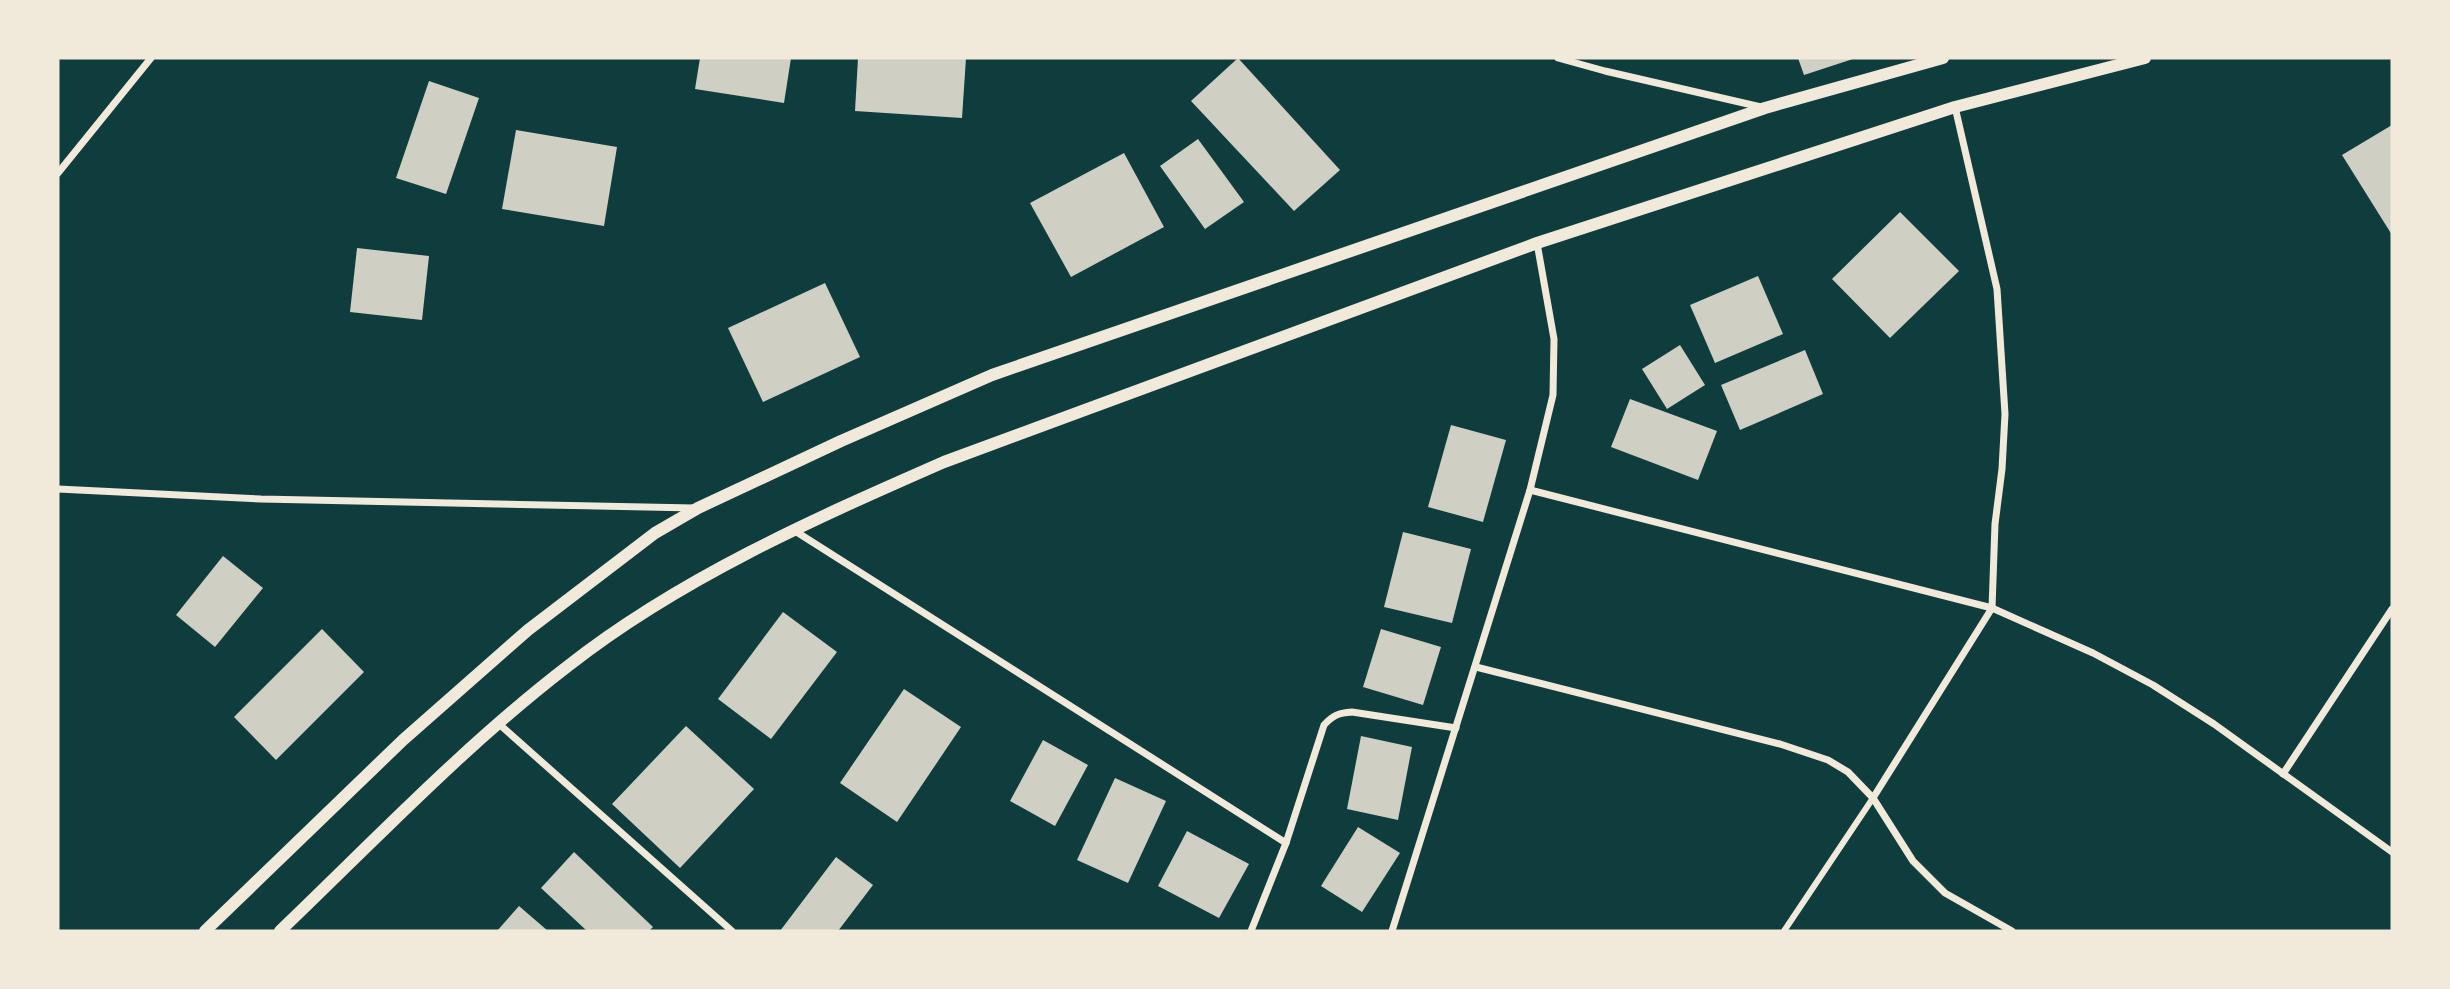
<svg xmlns="http://www.w3.org/2000/svg" width="2450" height="989" font-family="'Exo 2',sans-serif">
<style>
.building{fill:#cfcfc3}
.lines{fill:none;stroke-linecap:round;stroke-linejoin:round}
.pedestrian{stroke:#f1e9da;stroke-width:6}
.minor{stroke:#f1e9da;stroke-width:7}
.tertiary{stroke:#f1e9da;stroke-width:12}
</style>
<rect width="100%" height="100%" fill="#0f3d3e"/>
<g class="building">
<path d="M 700,58 L 791,58 L 784,103 L 695,89 Z"/>
<path d="M 858,58 L 966,58 L 962,118 L 855,111 Z"/>
<path d="M 1238,58 L 1340,170 L 1294,211 L 1191,101 Z"/>
<path d="M 1798,58 L 1856,58 L 1804,75 Z"/>
<path d="M 429,81 L 479,98 L 446,194 L 396,178 Z"/>
<path d="M 2392,125 L 2392,235 L 2342,155 Z"/>
<path d="M 516,130 L 617,147 L 604,226 L 502,209 Z"/>
<path d="M 1198,139 L 1244,202 L 1205,229 L 1160,166 Z"/>
<path d="M 1124,153 L 1164,227 L 1071,277 L 1030,203 Z"/>
<path d="M 1900,212 L 1959,271 L 1890,338 L 1832,279 Z"/>
<path d="M 357,248 L 429,256 L 422,320 L 350,312 Z"/>
<path d="M 1758,276 L 1783,334 L 1715,363 L 1690,305 Z"/>
<path d="M 825,283 L 860,357 L 763,402 L 728,328 Z"/>
<path d="M 1680,345 L 1705,385 L 1667,409 L 1642,369 Z"/>
<path d="M 1805,350 L 1823,394 L 1740,430 L 1721,385 Z"/>
<path d="M 1630,399 L 1717,431 L 1698,480 L 1611,447 Z"/>
<path d="M 1451,425 L 1506,440 L 1483,522 L 1428,507 Z"/>
<path d="M 1403,532 L 1471,549 L 1452,623 L 1384,607 Z"/>
<path d="M 223,556 L 263,588 L 215,647 L 176,615 Z"/>
<path d="M 783,612 L 837,652 L 771,739 L 718,699 Z"/>
<path d="M 322,629 L 364,672 L 276,760 L 234,717 Z"/>
<path d="M 1381,629 L 1441,647 L 1423,705 L 1363,687 Z"/>
<path d="M 904,689 L 961,727 L 897,822 L 840,783 Z"/>
<path d="M 686,726 L 754,789 L 680,868 L 612,804 Z"/>
<path d="M 1361,736 L 1412,747 L 1398,820 L 1347,809 Z"/>
<path d="M 1043,740 L 1088,765 L 1055,826 L 1010,801 Z"/>
<path d="M 1115,778 L 1166,801 L 1128,883 L 1077,860 Z"/>
<path d="M 1358,827 L 1400,853 L 1362,912 L 1321,886 Z"/>
<path d="M 1187,831 L 1249,864 L 1219,918 L 1158,886 Z"/>
<path d="M 574,852 L 653,927 L 649,931 L 587,931 L 541,888 Z"/>
<path d="M 836,857 L 873,885 L 838,931 L 780,931 Z"/>
<path d="M 519,906 L 548,931 L 497,931 Z"/>
</g>
<g class="lines">
<path class="pedestrian" d="M 1784,931 L 1873,798"/>
<g class="minor">
<path d="M 1558,58 L 1605,71 L 1761,107"/>
<path d="M 58,173 L 151,58"/>
<path d="M 58,489 L 261,499 L 694,508"/>
<path d="M 1530,490 L 1992,608 L 2093,653 L 2153,685 L 2214,724 L 2392,852"/>
<path d="M 795,531 L 1286,843"/>
<path d="M 1476,667 L 1780,744 L 1828,760 L 1848,772 L 1873,798 L 1913,861 L 1945,893 L 2012,931"/>
<path d="M 499,724 L 732,931"/>
<path d="M 2283,774 L 2392,609"/>
<path d="M 1873,798 L 1992,608 L 1995,524 L 2002,469 L 2005,414 L 1997,289 L 1955,107"/>
<path d="M 1251,931 L 1286,843 L 1324,725 C 1333,715 1339,713 1352,712 L 1456,728"/>
<path d="M 1392,931 L 1530,490 L 1553,395 L 1554,339 L 1537,243"/>
</g>
<g class="tertiary">
<path d="M 205,931 L 403,740 L 528,630 L 655,533 L 698,508 L 841,441 L 992,375 L 1765,108 L 1943,58"/>
<path d="M 280,931 C 374,841 465,745 568,666 C 680,578 814,519 944,462 L 1537,243 L 1955,107 L 2145,58"/>
</g>
</g>
<rect width="2450" height="989" fill="none" stroke="#f1e9da" stroke-width="119"/>
</svg>
